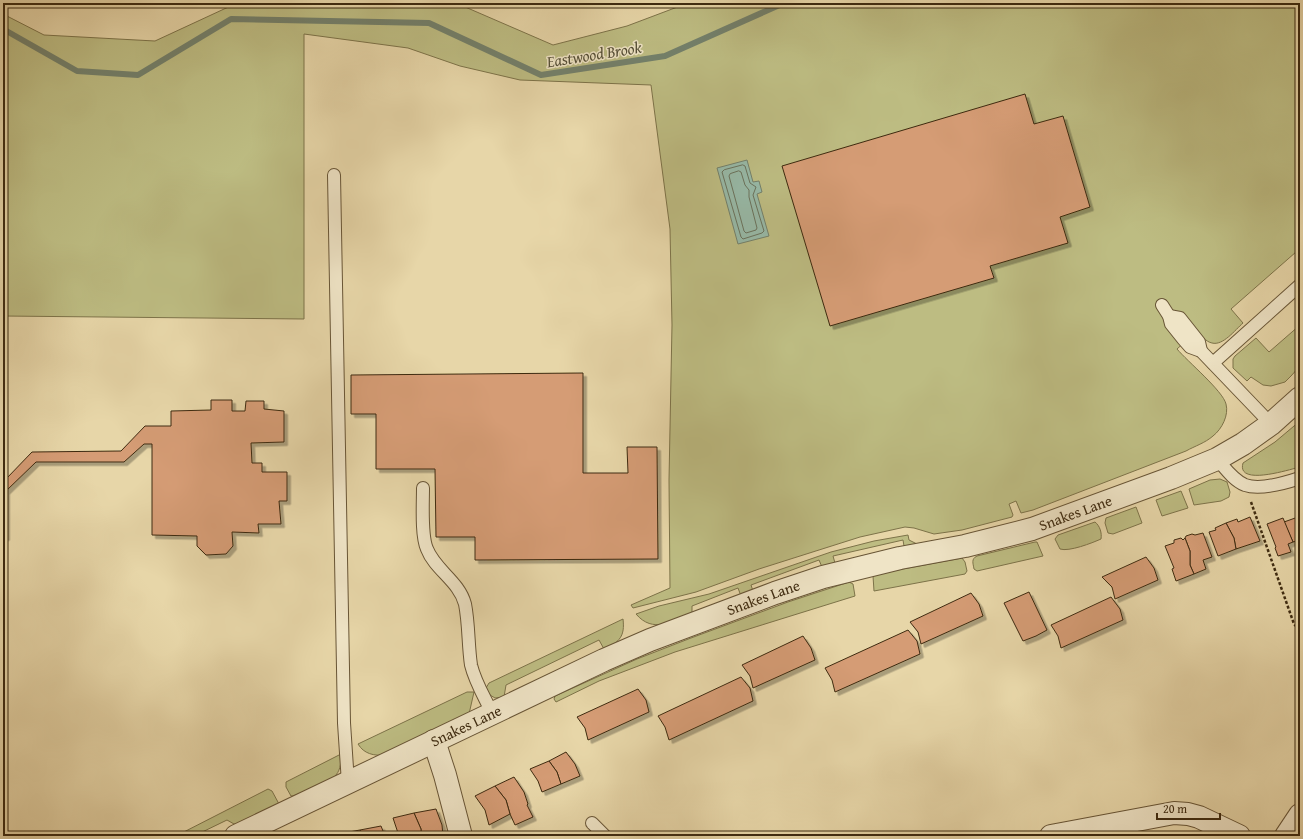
<svg xmlns="http://www.w3.org/2000/svg" width="1303" height="839" font-family="'Gentium Book Plus',serif">
<style>
.green{fill:#bdbc82;stroke:#7d7349}
.water{fill:#97b9a7;stroke:#73806b}
.lines{fill:none;stroke-linecap:round;stroke-linejoin:round}
.shore{stroke:#6a725c;stroke-width:1}
.stream{stroke:#73806b;stroke-width:6}
.building{fill:#d59c74;stroke:#3d2a10;filter:url(#shadow)}
.service-casing{stroke:#685536;stroke-width:14}
.minor-casing{stroke:#685536;stroke-width:24}
.tertiary-casing{stroke:#685536;stroke-width:24}
.path{stroke:#3d2a10;stroke-width:2.5;stroke-dasharray:3 2;stroke-linecap:butt}
.service{stroke:#efe4c6;stroke-width:12}
.minor{stroke:#efe4c6;stroke-width:22}
.tertiary{stroke:#efe4c6;stroke-width:22}
.labels{text-anchor:middle;stroke-width:3;stroke-linejoin:round;paint-order:stroke}
.street-label{font-size:15px;fill:#3d2a10;stroke:#efe4c6}
.water-label{font-size:16px;font-style:italic;fill:#544e36;stroke:#efe4c6}
</style>
<defs>
<filter id="shadow"><feDropShadow dx="3.5" dy="3.5" stdDeviation="0" flood-color="#0004"/></filter>
</defs>
<rect width="100%" height="100%" fill="#e7d6a8"/>
<filter id="stains"><feTurbulence type="fractalNoise" baseFrequency=".005" numOctaves="4"/><feColorMatrix values="0 0 0 0 .2 0 0 0 0 .09 0 0 0 0 .02 0 0 0 .5 -.17"/></filter>
<radialGradient id="worn" r=".72"><stop offset=".6" stop-color="#630" stop-opacity="0"/><stop offset="1" stop-color="#630" stop-opacity=".3"/></radialGradient>
<g class="green">
<path d="M 237,3 L 456,3 L 553,45 L 627,26 L 688,3 L 1300,3 L 1300,256 L 1296,252 L 1231,309 L 1243,323 C 1235,330 1223,346 1212,343 C 1206,342 1201,335 1197,331 L 1177,349 C 1187,361 1223,391 1226,404 C 1229,415 1222,429 1213,436 C 1205,443 1195,446 1186,451 L 1033,510 L 1021,513 L 1016,501 L 1009,504 L 1013,515 L 1012,517 L 962,530 L 934,534 L 914,528 L 905,527 L 860,537 L 759,569 L 696,592 L 633,608 L 631,605 L 670,588 L 669,480 L 672,325 L 670,229 L 651,85 L 520,80 L 460,66 L 408,48 L 304,34 L 304,319 L 3,316 L 3,14 L 44,35 L 155,41 Z"/>
<path d="M 1300,325 L 1300,366 L 1291,376 L 1285,382 L 1271,386 L 1263,385 L 1251,377 L 1247,381 L 1233,368 L 1233,359 L 1235,356 L 1256,338 L 1269,352 Z"/>
<path d="M 1300,421 L 1300,467 C 1291,469 1236,487 1243,463 L 1275,442 Z"/>
<path d="M 1220,479 L 1227,482 L 1230,492 L 1229,497 L 1221,501 L 1194,505 L 1189,489 L 1210,480 Z"/>
<path d="M 1181,491 L 1188,508 L 1162,516 L 1156,500 Z"/>
<path d="M 1136,507 L 1142,523 L 1113,534 L 1108,533 L 1105,523 L 1106,518 Z"/>
<path d="M 1095,522 C 1100,526 1102,533 1101,539 C 1092,543 1069,552 1060,549 L 1055,539 L 1058,535 Z"/>
<path d="M 908,535 L 909,540 L 917,544 L 904,546 L 903,540 L 833,556 L 835,563 L 822,567 L 819,560 L 751,585 L 753,591 L 741,596 L 738,588 L 692,606 L 692,614 C 672,621 653,634 636,614 L 659,606 L 709,594 L 831,552 L 874,541 Z"/>
<path d="M 1035,542 L 1037,542 L 1043,556 L 977,571 L 974,569 C 973,563 971,559 977,556 Z"/>
<path d="M 962,558 L 965,562 L 967,571 L 965,574 L 874,591 L 873,576 L 876,574 Z"/>
<path d="M 849,582 L 853,584 L 855,596 L 675,652 L 599,681 L 556,702 L 554,699 L 555,696 L 637,659 L 691,638 L 788,602 Z"/>
<path d="M 623,619 C 625,636 620,642 604,649 L 599,640 L 506,685 L 504,697 L 495,698 L 490,695 L 486,688 L 489,683 Z"/>
<path d="M 467,692 L 474,692 L 469,714 L 385,755 C 374,756 364,754 358,744 Z"/>
<path d="M 341,754 C 341,761 341,769 336,775 C 330,783 303,792 293,796 L 291,796 L 286,787 L 286,782 Z"/>
<path d="M 268,789 L 272,791 L 279,804 L 237,824 L 234,824 L 227,820 L 194,836 L 176,836 Z"/>
</g>
<path class="water" d="M 747,160 L 753,182 L 759,181 L 762,192 L 757,194 L 769,236 L 738,244 L 717,168 Z"/>
<g class="lines">
<g class="shore">
<path d="M 743,165 L 745,166 L 750,183 L 756,187 L 753,195 L 764,231 L 762,233 L 743,239 L 741,237 L 722,172 L 724,170 Z"/>
<path d="M 739,171 L 741,172 L 745,185 L 749,190 L 749,197 L 757,228 L 756,230 L 746,233 L 744,231 L 729,176 L 730,174 Z"/>
</g>
<path class="stream" d="M 3,29 L 77,71 L 138,75 L 231,19 L 429,23 L 541,75 L 665,56 L 784,3"/>
</g>
<g class="building">
<path d="M 1025,94 L 1034,124 L 1063,116 L 1090,207 L 1060,217 L 1068,243 L 990,266 L 994,278 L 830,326 L 782,166 Z"/>
<path d="M 583,373 L 583,473 L 628,473 L 627,447 L 657,447 L 658,559 L 475,560 L 475,537 L 436,537 L 435,469 L 376,469 L 376,414 L 351,414 L 351,375 Z"/>
<path d="M 211,400 L 232,400 L 232,411 L 245,411 L 246,401 L 264,401 L 264,409 L 284,411 L 284,442 L 251,443 L 252,463 L 262,463 L 262,472 L 287,472 L 287,501 L 279,501 L 281,524 L 258,524 L 259,533 L 232,532 L 233,546 L 226,554 L 206,555 L 197,546 L 197,536 L 152,535 L 152,444 L 144,444 L 124,462 L 36,462 L 6,491 L 6,537 L 3,537 L 3,479 L 6,479 L 32,452 L 121,451 L 145,426 L 171,426 L 171,411 L 211,410 Z"/>
<path d="M 1250,517 L 1260,541 L 1236,549 L 1234,538 L 1226,523 L 1237,519 L 1238,522 Z"/>
<path d="M 1298,517 L 1300,521 L 1300,540 L 1293,542 L 1284,522 Z"/>
<path d="M 1283,518 L 1293,542 L 1288,544 L 1291,552 L 1278,556 L 1275,548 L 1276,547 L 1267,524 Z"/>
<path d="M 1226,523 L 1234,538 L 1236,549 L 1218,556 L 1209,532 L 1216,530 L 1215,528 Z"/>
<path d="M 1203,533 L 1212,557 L 1203,560 L 1206,569 L 1194,574 L 1190,565 L 1190,551 L 1185,538 L 1186,536 L 1192,534 L 1195,535 Z"/>
<path d="M 1181,538 L 1183,540 L 1185,538 L 1190,551 L 1190,565 L 1194,574 L 1176,581 L 1172,569 L 1174,568 L 1165,546 L 1174,543 L 1174,540 Z"/>
<path d="M 1146,557 L 1154,568 L 1158,580 L 1115,599 L 1112,587 L 1102,577 Z"/>
<path d="M 1029,592 L 1047,630 L 1036,636 L 1023,641 L 1004,603 Z"/>
<path d="M 971,593 L 979,604 L 983,616 L 921,644 L 918,632 L 910,622 Z"/>
<path d="M 1111,597 L 1120,609 L 1123,620 L 1061,648 L 1058,636 L 1051,625 Z"/>
<path d="M 908,630 L 917,641 L 920,654 L 835,692 L 832,680 L 825,668 Z"/>
<path d="M 803,636 L 811,648 L 815,660 L 753,688 L 750,676 L 742,665 Z"/>
<path d="M 741,677 L 750,688 L 753,701 L 669,740 L 665,727 L 658,716 Z"/>
<path d="M 638,689 L 646,700 L 649,712 L 588,740 L 585,728 L 577,717 Z"/>
<path d="M 566,752 L 575,764 L 580,776 L 561,784 L 557,772 L 549,761 Z"/>
<path d="M 549,761 L 557,772 L 561,784 L 542,792 L 538,781 L 530,769 Z"/>
<path d="M 514,777 L 524,792 L 528,804 L 527,805 L 533,817 L 515,825 L 510,814 L 506,800 L 495,786 Z"/>
<path d="M 495,786 L 506,800 L 510,814 L 489,825 L 485,810 L 475,796 Z"/>
<path d="M 436,809 L 442,825 L 443,836 L 421,836 L 421,829 L 414,813 Z"/>
<path d="M 414,813 L 421,829 L 421,836 L 399,836 L 393,818 Z"/>
<path d="M 381,826 L 385,836 L 363,836 L 360,830 Z"/>
<path d="M 360,830 L 363,836 L 339,836 L 338,834 Z"/>
</g>
<g class="lines">
<defs>
<g id="service">
<path d="M 334,175 L 344,723 L 348,783"/>
<path d="M 1162,305 L 1169,316 L 1171,324 L 1183,339 L 1190,347 L 1201,351 L 1271,424"/>
<path d="M 1169,316 L 1180,318 L 1199,342 L 1201,351"/>
<path d="M 1213,363 L 1300,285"/>
<path d="M 1217,459 C 1225,468 1233,480 1245,485 C 1259,490 1285,483 1300,478"/>
<path d="M 423,488 C 423,504 421,536 427,549 C 435,570 459,581 465,604 C 469,624 468,645 471,665 C 475,682 485,698 492,713"/>
<path d="M 592,823 L 605,836"/>
</g>
<g id="minor">
<path d="M 434,741 L 445,775 L 461,836"/>
<path d="M 1051,836 L 1174,813 L 1188,814 L 1199,817 L 1239,836"/>
<path d="M 1286,836 L 1300,815"/>
</g>
<g id="tertiary">
<path id="s1" d="M 236,836 L 604,660 L 650,640 L 775,593 L 823,577 L 900,558 L 965,546 L 1032,529 L 1171,478 L 1217,459 L 1243,444 L 1271,424 L 1300,398"/>
</g>
</defs>
<use href="#service" class="service-casing"/>
<use href="#minor" class="minor-casing"/>
<use href="#tertiary" class="tertiary-casing"/>
<path class="path" d="M 1251,502 L 1294,624 L 1300,631"/>
<use href="#service" class="service"/>
<use href="#minor" class="minor"/>
<use href="#tertiary" class="tertiary"/>
</g>
<g class="labels">
<g class="street-label">
<text dy="5" stroke="none"><textPath href="#s1" startOffset="903">Snakes Lane</textPath></text>
<text dy="5" stroke="none"><textPath href="#s1" startOffset="579">Snakes Lane</textPath></text>
<text dy="5" stroke="none"><textPath href="#s1" startOffset="255">Snakes Lane</textPath></text>
</g>
<g class="water-label">
<text transform="translate(594 54) rotate(-9)" y="6">Eastwood Brook</text>
</g>
</g>
<rect width="1303" height="839" fill="none" stroke="#e7d6a8" stroke-width="16"/>
<rect x="4" y="4" width="1295" height="831" fill="none" stroke="#3d2a10" stroke-width="2"/>
<rect x="8" y="8" width="1287" height="823" fill="none" stroke="#3d2a10"/>
<path d="M1157 813v6h63v-6" fill="none" stroke="#3d2a10" stroke-width="2"/>
<text x="1163" y="813" font-size="12" fill="#3d2a10" stroke="#efe4c6" stroke-width="3" paint-order="stroke">20 m</text>
<rect width="100%" height="100%" filter="url(#stains)"/>
<rect width="100%" height="100%" fill="url(#worn)"/>
</svg>
